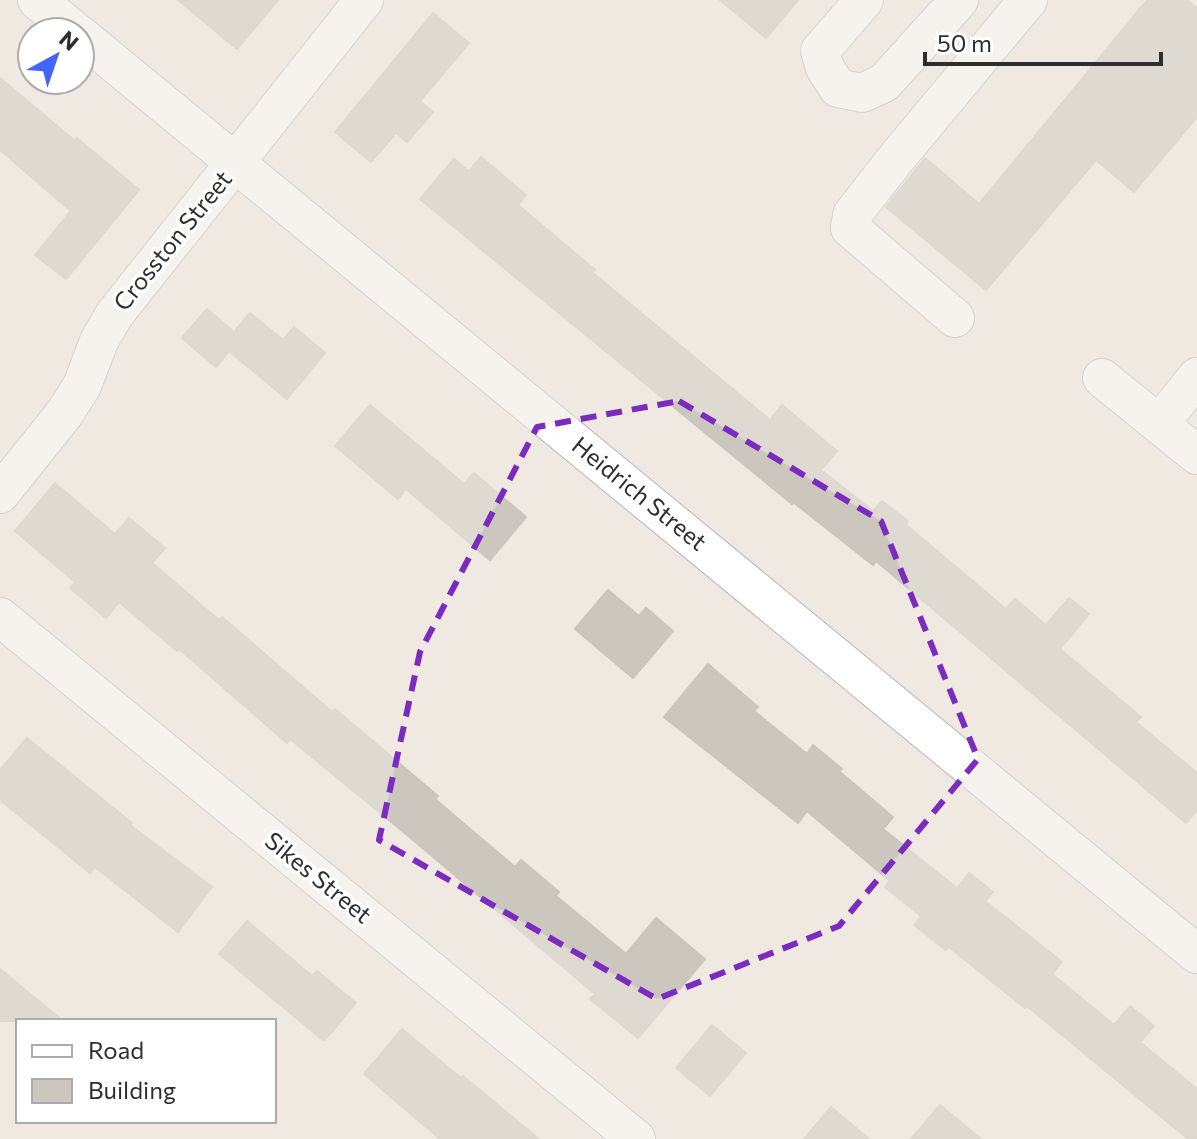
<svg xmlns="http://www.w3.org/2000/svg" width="1197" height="1139" font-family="Commissioner,sans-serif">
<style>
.building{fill:#cbc7bf;stroke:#cbc5ba;stroke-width:2}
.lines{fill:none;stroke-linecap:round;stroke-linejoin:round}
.minor-casing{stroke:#b4b7c1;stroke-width:40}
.minor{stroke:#fff;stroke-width:38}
.marked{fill:none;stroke:#7b2cbf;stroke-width:6;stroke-dasharray:16 10;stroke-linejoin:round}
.labels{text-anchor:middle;stroke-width:7;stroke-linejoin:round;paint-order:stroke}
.street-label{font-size:24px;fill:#2e2e2e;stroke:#fff}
</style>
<rect width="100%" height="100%" fill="#efe9e1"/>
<g class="building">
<path d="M 178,0 L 278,0 L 237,49 Z"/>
<path d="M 720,0 L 798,0 L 766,38 Z"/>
<path d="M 1147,0 L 1187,0 L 1197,8 L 1197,117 L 1134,192 L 1096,160 L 986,290 L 886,207 L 925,158 L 979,204 Z"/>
<path d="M 433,13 L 469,43 L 420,101 L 433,112 L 407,142 L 396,133 L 371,162 L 335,132 Z"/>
<path d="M 0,78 L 75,141 L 77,138 L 139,190 L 66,279 L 35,255 L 71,211 L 0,150 Z"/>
<path d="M 481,157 L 526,195 L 518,205 L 595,270 L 593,273 L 770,420 L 782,405 L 837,451 L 821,470 L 873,511 L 882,501 L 908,521 L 905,524 L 1006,609 L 1015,599 L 1046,625 L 1069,598 L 1089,614 L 1060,649 L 1141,717 L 1136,722 L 1197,773 L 1197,810 L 1186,823 L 876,561 L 873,565 L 793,502 L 792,504 L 420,199 L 454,159 L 469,171 Z"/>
<path d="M 207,309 L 234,332 L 250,313 L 283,340 L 294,327 L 325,353 L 287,399 L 229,351 L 216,367 L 182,338 Z"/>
<path d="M 370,405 L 464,484 L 474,473 L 526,517 L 490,560 L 406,489 L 398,499 L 335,446 Z"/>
<path d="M 55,483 L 115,534 L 129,518 L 165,548 L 152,563 L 219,620 L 222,617 L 332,712 L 335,709 L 438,796 L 435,799 L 515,867 L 521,860 L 559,892 L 556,896 L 626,954 L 656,918 L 705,959 L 638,1038 L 590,999 L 595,994 L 406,834 L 290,739 L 287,743 L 179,649 L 177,651 L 119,602 L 106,618 L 70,588 L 75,582 L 15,531 Z"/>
<path d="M 608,590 L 639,616 L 646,608 L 673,631 L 633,678 L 575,629 Z"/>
<path d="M 708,664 L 758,707 L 754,711 L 807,754 L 813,745 L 842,769 L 839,771 L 893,817 L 883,829 L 957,888 L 969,873 L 993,892 L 985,901 L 1062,962 L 1052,974 L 1114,1025 L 1130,1006 L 1154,1026 L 1140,1042 L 1197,1089 L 1197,1139 L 1188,1139 L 1027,1006 L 1025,1008 L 949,947 L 946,950 L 914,925 L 921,916 L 885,887 L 890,881 L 807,811 L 798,823 L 664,717 Z"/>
<path d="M 27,738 L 132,823 L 130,825 L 212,887 L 178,932 L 95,867 L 90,873 L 0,800 L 0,770 Z"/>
<path d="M 247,921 L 312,976 L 317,971 L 356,1003 L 324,1041 L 219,954 Z"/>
<path d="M 0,969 L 63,1021 L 0,1021 Z"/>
<path d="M 712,1025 L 746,1053 L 710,1096 L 676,1068 Z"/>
<path d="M 402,1029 L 461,1078 L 463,1076 L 539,1139 L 440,1139 L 364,1074 Z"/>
<path d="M 940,1105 L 981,1139 L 911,1139 Z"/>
<path d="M 831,1107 L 869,1139 L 804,1139 Z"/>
</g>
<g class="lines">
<defs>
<g id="minor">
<path d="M 37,0 L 76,32"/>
<path d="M 864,0 L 820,51 L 825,68 L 838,88 L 862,93 L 884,83 L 959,0"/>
<path d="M 80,35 L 1197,954"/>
<path d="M 955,318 L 850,228 L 852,215 L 894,161 L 1028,0"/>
<path d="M 1102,378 L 1197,455"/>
<path d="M 1159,424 L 1197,377"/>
<path d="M 0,494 L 64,414 L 82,386 L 99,341 L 114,315 L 364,0"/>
<path d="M 0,617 L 636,1139"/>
</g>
</defs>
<use href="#minor" class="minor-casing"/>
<use href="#minor" class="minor"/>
</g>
<path d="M0 0H1197V1139H0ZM 679,401 L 881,521 L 978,759 L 839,926 L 657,999 L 379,840 L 420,652 L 537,427 Z" fill="#efe9e1" fill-opacity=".55" fill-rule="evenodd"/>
<path class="marked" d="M 679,401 L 881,521 L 978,759 L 839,926 L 657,999 L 379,840 L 420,652 L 537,427 Z"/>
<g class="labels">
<g class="street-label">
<text transform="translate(173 241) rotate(-51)" y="8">Crosston Street</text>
<text transform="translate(639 494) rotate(39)" y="8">Heidrich Street</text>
<text transform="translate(318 878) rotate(39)" y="8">Sikes Street</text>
</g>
</g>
<rect x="16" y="1019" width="260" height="104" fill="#ffffff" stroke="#ababab" stroke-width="2"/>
<rect x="32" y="1045" width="40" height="12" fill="#ffffff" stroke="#ababab" stroke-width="2"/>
<text x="88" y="1059" font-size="24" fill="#2e2e2e">Road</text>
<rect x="32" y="1079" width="40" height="24" fill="#cbc7bf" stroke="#ababab" stroke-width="2"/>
<text x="88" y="1099" font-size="24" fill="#2e2e2e">Building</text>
<g transform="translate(56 56) rotate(40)"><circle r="38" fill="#ffffff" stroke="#ababab" stroke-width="2"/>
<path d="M0-6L14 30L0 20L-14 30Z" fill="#4264fb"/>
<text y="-12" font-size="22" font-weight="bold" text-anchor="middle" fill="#2e2e2e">N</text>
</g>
<path d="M925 52v12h236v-12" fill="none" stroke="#2e2e2e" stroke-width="4"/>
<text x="937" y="52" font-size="24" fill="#2e2e2e" stroke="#ffffff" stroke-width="6" paint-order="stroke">50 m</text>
</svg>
